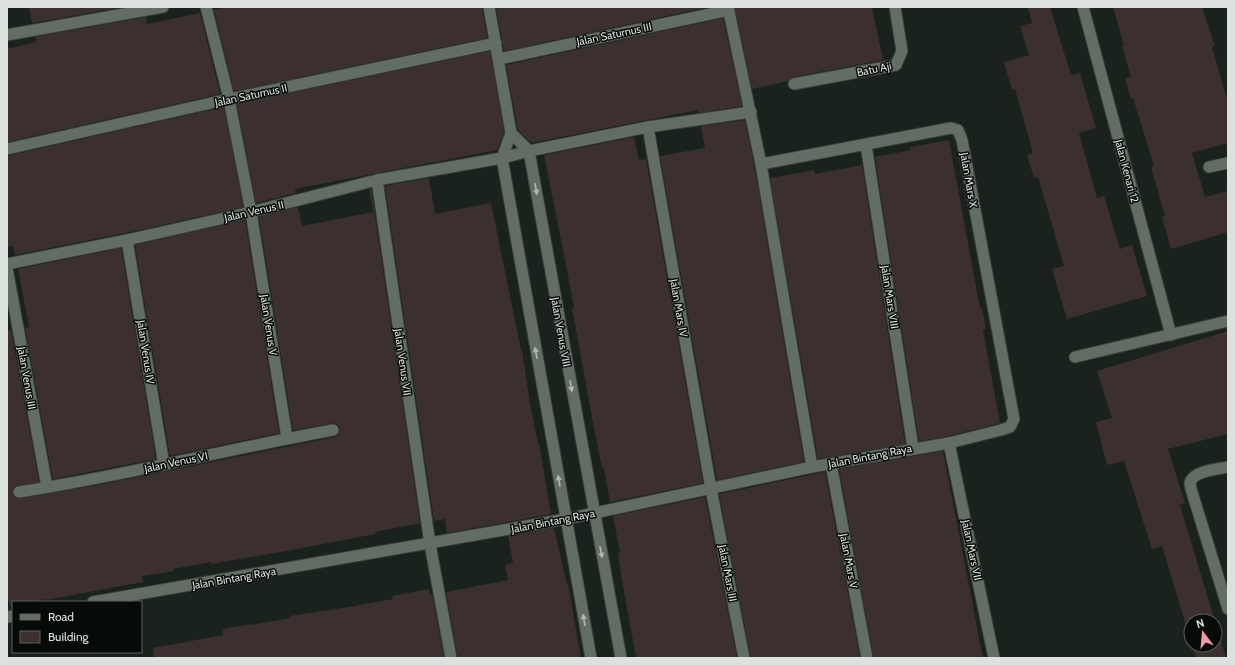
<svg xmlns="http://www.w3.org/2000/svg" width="1235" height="665" font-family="Cabin,sans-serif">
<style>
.building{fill:#3b2f30}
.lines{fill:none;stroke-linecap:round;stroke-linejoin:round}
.minor-casing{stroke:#383f3a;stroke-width:13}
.minor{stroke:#626d66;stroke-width:11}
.oneway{fill:#b1b8b3}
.labels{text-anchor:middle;stroke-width:3;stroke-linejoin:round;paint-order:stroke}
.street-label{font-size:11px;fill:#dbe1dd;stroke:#070b08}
</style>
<rect width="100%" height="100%" fill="#19221c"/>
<g class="building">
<path d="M 29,7 L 123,7 L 32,23 Z"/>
<path d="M 228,7 L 482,7 L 487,38 L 234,91 L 214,10 Z"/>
<path d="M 496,7 L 709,7 L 504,51 Z"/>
<path d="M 735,7 L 872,7 L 883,60 L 793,77 L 788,81 L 752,89 Z"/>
<path d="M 1028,7 L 1050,7 L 1071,75 L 1080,73 L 1096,128 L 1079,133 L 1097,198 L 1104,196 L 1120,249 L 1132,245 L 1147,296 L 1067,319 L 1052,269 L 1064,266 L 1038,177 L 1034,178 L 1027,155 L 1033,153 L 1015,89 L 1012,90 L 1004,62 L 1029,55 L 1020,26 L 1032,23 Z"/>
<path d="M 1113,7 L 1202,7 L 1215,46 L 1212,47 L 1228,103 L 1228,143 L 1192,153 L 1205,197 L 1228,191 L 1228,232 L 1171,249 L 1162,217 L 1165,216 L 1151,167 L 1154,166 L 1133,98 L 1131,99 L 1125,78 L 1131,77 L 1122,46 L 1124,46 Z"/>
<path d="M 200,13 L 220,94 L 7,142 L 7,49 L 36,42 L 35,37 L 146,17 L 147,24 Z"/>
<path d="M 723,18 L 742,106 L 698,113 L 698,110 L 531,143 L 518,130 L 506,65 Z"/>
<path d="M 490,51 L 504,132 L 497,150 L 295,189 L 296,193 L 256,203 L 237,104 Z"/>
<path d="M 224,107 L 243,207 L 126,233 L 15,255 L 13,246 L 7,247 L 7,156 Z"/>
<path d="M 745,120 L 757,181 L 804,462 L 717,480 L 660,156 L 705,148 L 701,126 Z"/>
<path d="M 634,137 L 639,160 L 646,159 L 703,483 L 610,502 L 604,468 L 602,468 L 593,423 L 572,308 L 574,308 L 565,260 L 544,155 Z"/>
<path d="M 949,140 L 980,308 L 982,308 L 986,329 L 983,330 L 1000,423 L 948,436 L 919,441 L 875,157 L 911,150 L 910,147 Z"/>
<path d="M 862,165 L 905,444 L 818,459 L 770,178 L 814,170 L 815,174 Z"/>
<path d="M 429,178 L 435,214 L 491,203 L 521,350 L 522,350 L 530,403 L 538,444 L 539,443 L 551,514 L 447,533 L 445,519 L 434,521 L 385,186 Z"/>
<path d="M 369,189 L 371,189 L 420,523 L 375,532 L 375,534 L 281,552 L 211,564 L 211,562 L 173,569 L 174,571 L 142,576 L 143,582 L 46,600 L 46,599 L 30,602 L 13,602 L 13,605 L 10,606 L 7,592 L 7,331 L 11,330 L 39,482 L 15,486 L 12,493 L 14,497 L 17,499 L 99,485 L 335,437 L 338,435 L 340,429 L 339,426 L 335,423 L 293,430 L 259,217 L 298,207 L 302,226 L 373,212 Z"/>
<path d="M 245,220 L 279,433 L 170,456 L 135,245 Z"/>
<path d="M 121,248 L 156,459 L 53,479 L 25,328 L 29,327 L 18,269 Z"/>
<path d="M 1228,331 L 1228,434 L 1168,449 L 1185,503 L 1180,505 L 1226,658 L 1196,658 L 1192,645 L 1215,645 L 1215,621 L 1191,621 L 1191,642 L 1162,546 L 1152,549 L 1124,461 L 1107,465 L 1096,422 L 1112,418 L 1097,371 Z"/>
<path d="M 943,451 L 983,658 L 874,658 L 839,469 Z"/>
<path d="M 825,472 L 860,658 L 751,658 L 719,494 Z"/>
<path d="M 705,497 L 737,658 L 636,658 L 621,575 L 618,553 L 620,553 L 613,516 Z"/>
<path d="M 554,528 L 567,584 L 568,583 L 581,658 L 458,658 L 446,592 L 508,580 L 505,565 L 513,563 L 508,536 Z"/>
<path d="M 429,589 L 430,595 L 432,594 L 444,658 L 154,658 L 153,648 L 223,635 L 222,629 L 251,624 L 251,625 L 291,618 L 290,616 L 348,607 L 393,599 L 392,596 Z"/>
</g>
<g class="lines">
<defs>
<g id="minor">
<path d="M 206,7 L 229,99 L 251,212 L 287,438"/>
<path d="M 489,7 L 511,133 L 502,158"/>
<path d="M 728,7 L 761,164 L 812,467"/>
<path d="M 1083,7 L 1171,335"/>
<path d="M 7,35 L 163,7"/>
<path d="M 499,59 L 729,10"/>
<path d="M 794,84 L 896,65 L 902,51 L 895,7"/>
<path d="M 648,127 L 711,489 L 744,658"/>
<path d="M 511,133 L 529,151 L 621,658"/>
<path d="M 866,145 L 913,448"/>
<path d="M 7,149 L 229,99 L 496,43"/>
<path d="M 502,158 L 591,658"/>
<path d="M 1209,167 L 1228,163"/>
<path d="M 377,180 L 430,544 L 451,658"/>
<path d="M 127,240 L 164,465"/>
<path d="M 7,264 L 127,240 L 251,212 L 377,180 L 502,158 L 529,151 L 648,127 L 751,112"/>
<path d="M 7,268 L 47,487"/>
<path d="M 1075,357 L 1228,321"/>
<path d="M 949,443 L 994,658"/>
<path d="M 831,464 L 867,658"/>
<path d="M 1228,467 C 1218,469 1192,471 1190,483 C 1190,485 1191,487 1191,489 L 1228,609"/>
<path d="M 19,492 C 124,476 228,449 333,430"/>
<path d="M 93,602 L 566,519 L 812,467 L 949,443 L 1001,430 L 1010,427 L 1014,419 L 962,140 L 958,130 L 951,128 L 761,164"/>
<path d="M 7,617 L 13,616"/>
</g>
</defs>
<use href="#minor" class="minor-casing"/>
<use href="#minor" class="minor"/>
</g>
<defs><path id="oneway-solid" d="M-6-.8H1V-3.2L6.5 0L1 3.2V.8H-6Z"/></defs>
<g class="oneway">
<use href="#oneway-solid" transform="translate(536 189) rotate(80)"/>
<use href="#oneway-solid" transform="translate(536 353) rotate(-100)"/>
<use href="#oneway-solid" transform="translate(571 386) rotate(80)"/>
<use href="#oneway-solid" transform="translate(559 481) rotate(-100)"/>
<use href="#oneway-solid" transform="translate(601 552) rotate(79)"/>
<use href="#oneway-solid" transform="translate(584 620) rotate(-100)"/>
</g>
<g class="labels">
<g class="street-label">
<text transform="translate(614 34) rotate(-12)" y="4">Jalan Saturnus III</text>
<text transform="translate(874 69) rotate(-12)" y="4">Batu Aji</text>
<text transform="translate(251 95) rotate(-12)" y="4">Jalan Saturnus II</text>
<text transform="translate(1127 171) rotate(75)" y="4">Jalan Kenari 12</text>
<text transform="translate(969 180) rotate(80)" y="4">Jalan Mars X</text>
<text transform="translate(254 211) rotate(-13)" y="4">Jalan Venus II</text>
<text transform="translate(890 297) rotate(81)" y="4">Jalan Mars VIII</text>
<text transform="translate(679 308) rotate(80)" y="4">Jalan Mars IV</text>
<text transform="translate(269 325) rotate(81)" y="4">Jalan Venus V</text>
<text transform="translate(561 332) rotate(80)" y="4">Jalan Venus VIII</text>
<text transform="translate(146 352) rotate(81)" y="4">Jalan Venus IV</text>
<text transform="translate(403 362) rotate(82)" y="4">Jalan Venus VII</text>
<text transform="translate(27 378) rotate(80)" y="4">Jalan Venus III</text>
<text transform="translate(870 456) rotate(-11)" y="4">Jalan Bintang Raya</text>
<text transform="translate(176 462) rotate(-12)" y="4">Jalan Venus VI</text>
<text transform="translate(553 521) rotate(-11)" y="4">Jalan Bintang Raya</text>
<text transform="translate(972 550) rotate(78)" y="4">Jalan Mars VII</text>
<text transform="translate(849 561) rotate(79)" y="4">Jalan Mars V</text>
<text transform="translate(728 573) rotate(79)" y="4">Jalan Mars III</text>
<text transform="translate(234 578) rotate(-10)" y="4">Jalan Bintang Raya</text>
</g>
</g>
<rect width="1235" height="665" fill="none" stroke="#dbe1dd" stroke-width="16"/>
<rect x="12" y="601" width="130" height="52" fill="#070b08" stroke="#5c615d"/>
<rect x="20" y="614" width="20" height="6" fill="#626d66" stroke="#5c615d"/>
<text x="48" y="621" font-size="12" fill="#dbe1dd">Road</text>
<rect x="20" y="631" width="20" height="12" fill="#3b2f30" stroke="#5c615d"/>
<text x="48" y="641" font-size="12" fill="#dbe1dd">Building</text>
<g transform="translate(1203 633) rotate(344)"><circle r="19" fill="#070b08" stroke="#5c615d"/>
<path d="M0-3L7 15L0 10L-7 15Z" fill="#f39aa7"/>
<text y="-6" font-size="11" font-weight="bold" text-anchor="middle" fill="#dbe1dd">N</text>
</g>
</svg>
